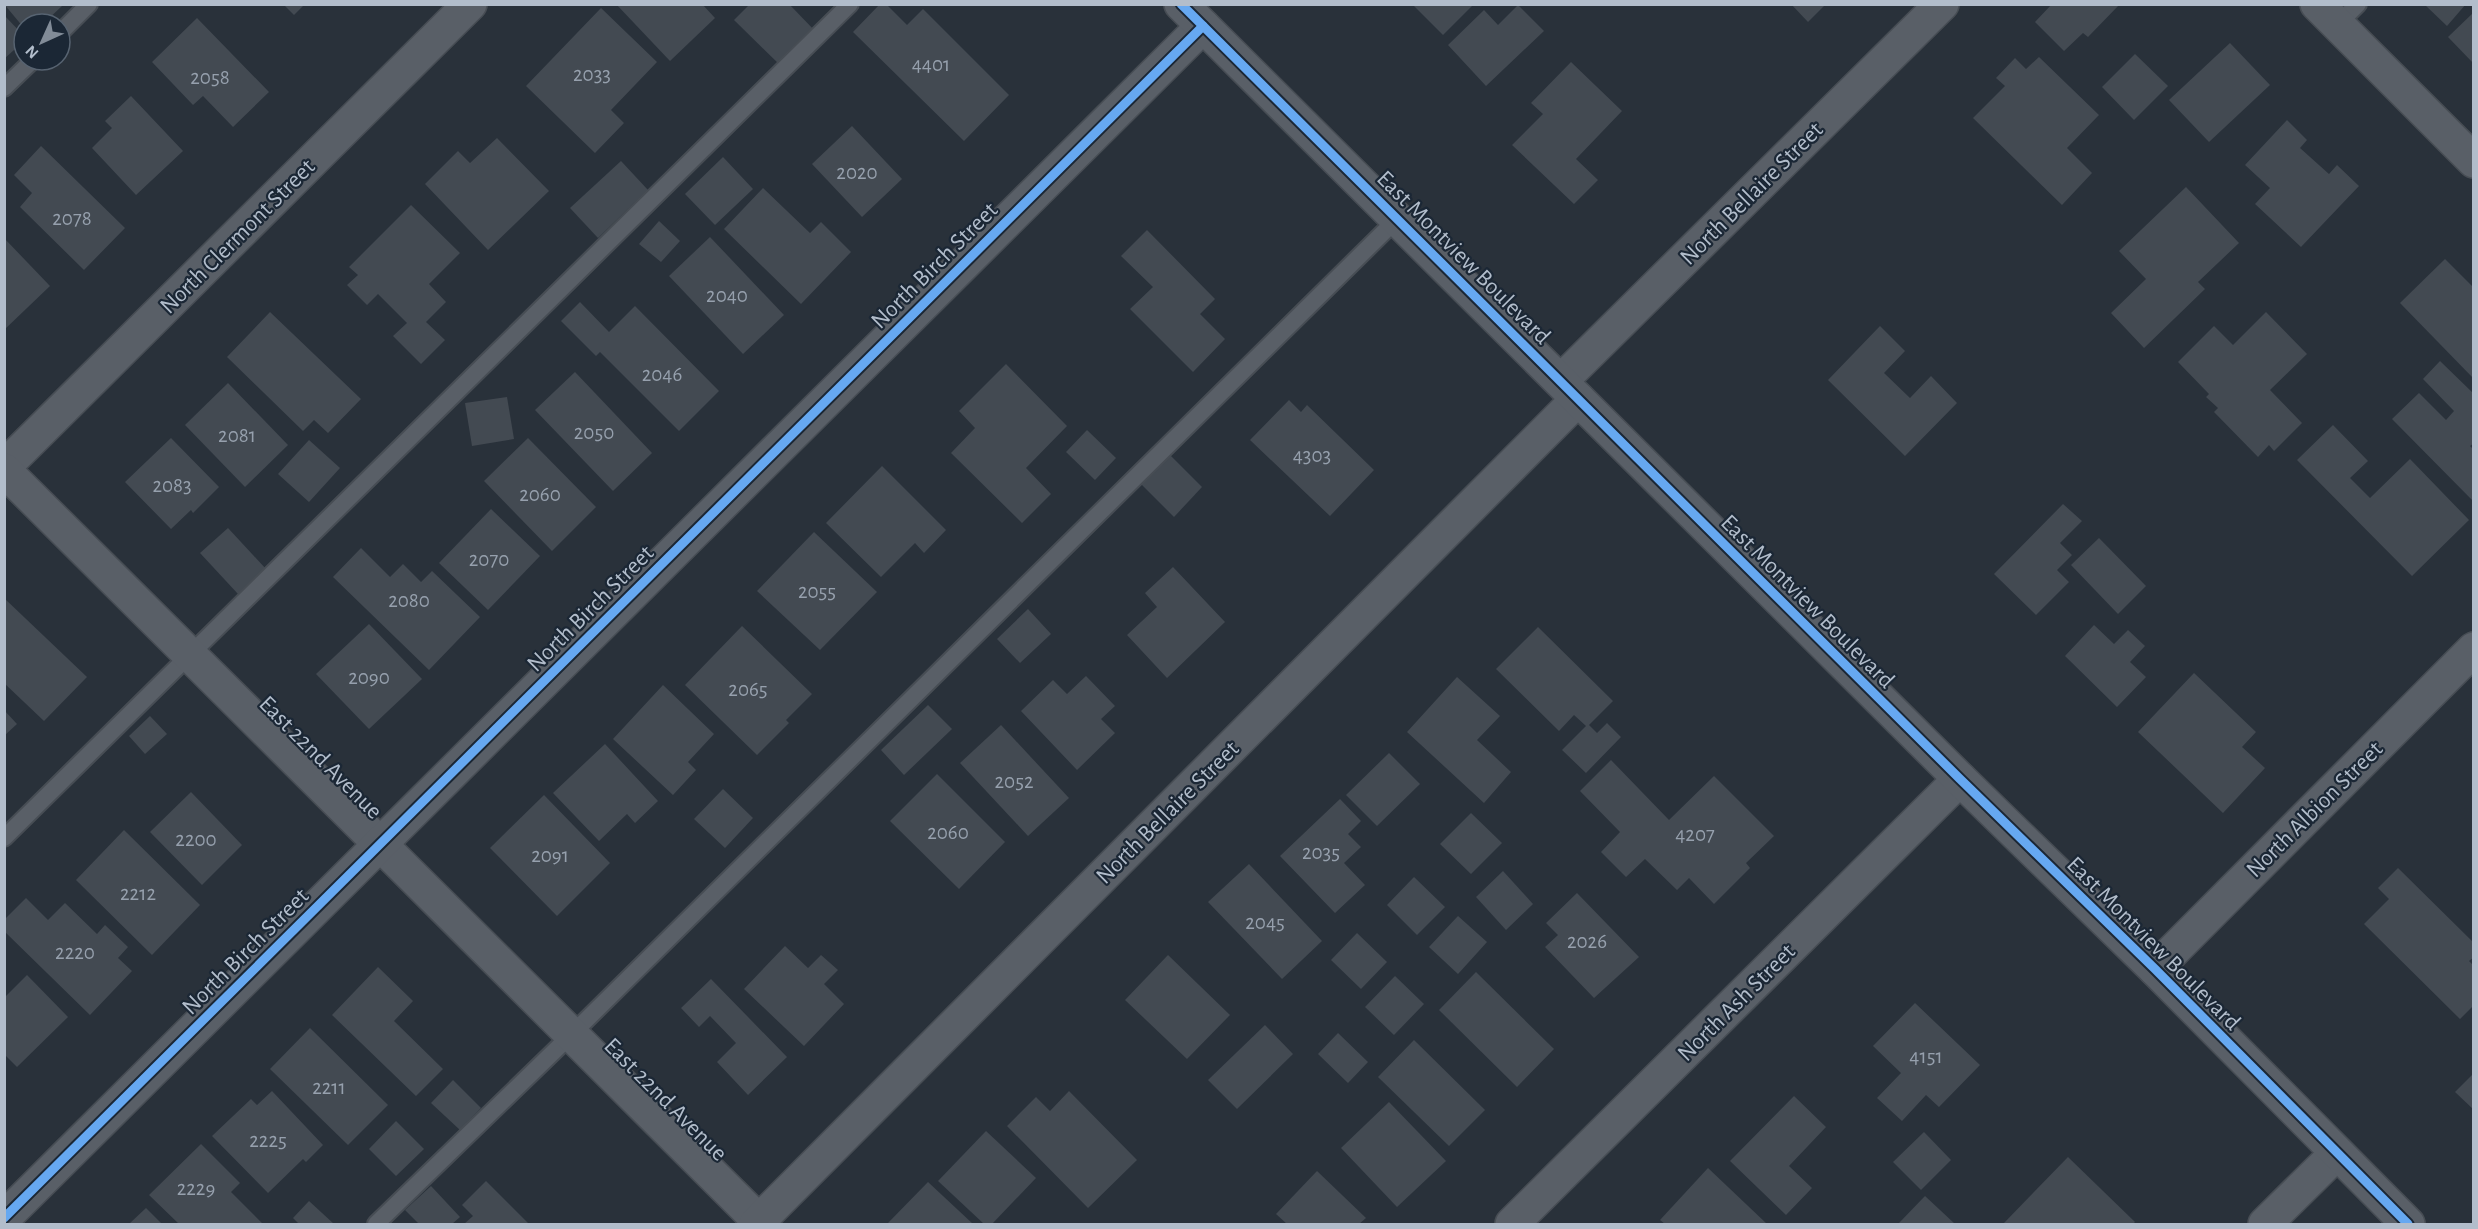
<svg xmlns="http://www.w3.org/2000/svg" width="2478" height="1229" font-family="'Alegreya Sans',sans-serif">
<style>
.building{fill:#434a52}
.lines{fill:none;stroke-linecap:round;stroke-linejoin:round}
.service-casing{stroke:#474d54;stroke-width:20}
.minor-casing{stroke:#474d54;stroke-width:36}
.tertiary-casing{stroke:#474d54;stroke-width:36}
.service{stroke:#595f67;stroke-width:16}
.minor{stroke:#595f67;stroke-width:33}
.tertiary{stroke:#595f67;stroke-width:33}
.cycleway-casing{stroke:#1b2735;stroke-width:13}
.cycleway{stroke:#66a8f1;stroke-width:9}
.labels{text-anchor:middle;stroke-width:4.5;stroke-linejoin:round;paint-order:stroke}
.number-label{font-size:21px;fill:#96a0ad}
.street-label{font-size:24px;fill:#b2bdcb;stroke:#1b2735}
</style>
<rect width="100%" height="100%" fill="#29313a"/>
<g class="building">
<path d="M 4,4 L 61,4 L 62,6 L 43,24 L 24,24 L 24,28 Z"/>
<path d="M 283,4 L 305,4 L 294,15 Z"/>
<path d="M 616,4 L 702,4 L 715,18 L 670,61 Z"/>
<path d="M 750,4 L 789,4 L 817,33 L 782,67 L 734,20 Z"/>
<path d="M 880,4 L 886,4 L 907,25 L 923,9 L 1009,95 L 964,141 L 853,32 Z"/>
<path d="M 1412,4 L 1474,4 L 1443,35 Z"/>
<path d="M 1791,4 L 1826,4 L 1808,22 Z"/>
<path d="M 2052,4 L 2120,4 L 2088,37 L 2083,33 L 2064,51 L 2035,22 Z"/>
<path d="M 2424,4 L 2466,4 L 2447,26 Z"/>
<path d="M 1518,5 L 1544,31 L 1486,86 L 1448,45 L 1484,10 L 1498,25 Z"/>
<path d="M 601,8 L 657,62 L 611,110 L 624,123 L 595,153 L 526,86 Z"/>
<path d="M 2474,12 L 2474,64 L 2448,37 Z"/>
<path d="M 4,15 L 24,36 L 24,41 L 4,59 Z"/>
<path d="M 197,18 L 269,92 L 233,127 L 203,96 L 193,105 L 152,62 Z"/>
<path d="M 2230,43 L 2270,85 L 2209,142 L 2169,100 Z"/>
<path d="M 2135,54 L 2168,86 L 2134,120 L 2102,87 Z"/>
<path d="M 2039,57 L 2099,115 L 2067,148 L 2092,173 L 2062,205 L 1973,118 L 2005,86 L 1996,78 L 2015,58 L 2026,69 Z"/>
<path d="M 1571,62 L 1622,111 L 1576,159 L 1598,180 L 1574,204 L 1512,145 L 1543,114 L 1531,103 Z"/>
<path d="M 131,96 L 183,151 L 136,195 L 92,148 L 112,128 L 105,121 Z"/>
<path d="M 2287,120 L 2307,140 L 2300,148 L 2329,174 L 2337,165 L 2359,186 L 2301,247 L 2255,204 L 2270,188 L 2245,165 Z"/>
<path d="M 852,126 L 902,179 L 862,217 L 812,164 Z"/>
<path d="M 497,138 L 549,191 L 488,250 L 425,184 L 458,151 L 470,163 Z"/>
<path d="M 41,146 L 125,228 L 84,270 L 20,207 L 32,193 L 14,175 Z"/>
<path d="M 723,157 L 753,189 L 715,225 L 685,194 Z"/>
<path d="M 621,161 L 648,190 L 598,238 L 570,208 Z"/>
<path d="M 2186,187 L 2239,243 L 2198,282 L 2205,289 L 2144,348 L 2111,313 L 2146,279 L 2119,251 Z"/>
<path d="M 763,188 L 810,233 L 821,222 L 851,252 L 801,304 L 724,229 Z"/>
<path d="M 411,205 L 460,253 L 429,284 L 446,302 L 426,322 L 445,340 L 421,364 L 393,336 L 407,323 L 378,294 L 367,305 L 347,285 L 358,275 L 349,267 Z"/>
<path d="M 659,221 L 680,241 L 661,262 L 639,244 Z"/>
<path d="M 1147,230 L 1215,299 L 1200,314 L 1225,339 L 1193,372 L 1130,309 L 1153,287 L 1121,256 Z"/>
<path d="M 710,237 L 784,315 L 743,354 L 669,276 Z"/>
<path d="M 4,238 L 50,286 L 4,330 Z"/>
<path d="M 2445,259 L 2474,288 L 2474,379 L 2400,303 Z"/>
<path d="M 580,302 L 609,332 L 635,306 L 719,391 L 679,431 L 600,352 L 596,356 L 561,321 Z"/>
<path d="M 270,312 L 361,399 L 328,433 L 314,420 L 303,431 L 227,357 Z"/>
<path d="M 2266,312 L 2307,354 L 2270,390 L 2302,423 L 2274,451 L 2269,445 L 2258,457 L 2214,412 L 2218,408 L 2206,397 L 2209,394 L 2178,362 L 2214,326 L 2233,345 Z"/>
<path d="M 1880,326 L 1905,351 L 1884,373 L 1910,398 L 1931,376 L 1957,403 L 1905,456 L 1828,380 Z"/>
<path d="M 2440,361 L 2474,394 L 2474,443 L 2470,446 L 2474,450 L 2474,502 L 2392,419 L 2419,393 L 2446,420 L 2454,411 L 2423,379 Z"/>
<path d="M 1006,364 L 1067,426 L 1026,468 L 1051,494 L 1022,523 L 951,453 L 975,428 L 959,411 Z"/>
<path d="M 575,372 L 652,453 L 613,491 L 535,410 Z"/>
<path d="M 228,383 L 288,445 L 245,487 L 185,425 Z"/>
<path d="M 507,397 L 514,439 L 472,446 L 465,403 Z"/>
<path d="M 1289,400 L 1301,412 L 1307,405 L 1374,470 L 1330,516 L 1250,440 Z"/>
<path d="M 2333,425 L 2368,461 L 2350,478 L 2370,498 L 2410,459 L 2469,520 L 2412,576 L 2297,460 Z"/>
<path d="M 1087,430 L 1116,458 L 1095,480 L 1066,452 Z"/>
<path d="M 171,438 L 219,487 L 193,513 L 191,510 L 171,529 L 125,482 Z"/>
<path d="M 528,438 L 596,507 L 552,551 L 484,481 Z"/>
<path d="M 309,440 L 340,468 L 309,502 L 278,474 Z"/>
<path d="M 1170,455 L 1202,487 L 1174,517 L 1141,484 Z"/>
<path d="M 882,466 L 946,530 L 924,553 L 915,543 L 881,577 L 826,523 Z"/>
<path d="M 2063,504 L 2082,521 L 2060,543 L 2072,555 L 2057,570 L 2069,582 L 2036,615 L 1994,574 Z"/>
<path d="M 491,509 L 540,556 L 488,610 L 439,563 Z"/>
<path d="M 228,528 L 266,569 L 238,594 L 200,553 Z"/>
<path d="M 814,532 L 877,592 L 820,650 L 757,591 Z"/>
<path d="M 2099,538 L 2146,586 L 2118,614 L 2071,565 Z"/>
<path d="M 361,548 L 390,577 L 403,564 L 421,582 L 432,571 L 480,617 L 429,670 L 333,577 Z"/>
<path d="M 1173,567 L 1225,622 L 1167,678 L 1127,635 L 1157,607 L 1145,593 Z"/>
<path d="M 4,598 L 87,677 L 44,721 L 4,683 Z"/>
<path d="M 1028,609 L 1051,634 L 1020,663 L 997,639 Z"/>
<path d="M 369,624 L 422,679 L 369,729 L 316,674 Z"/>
<path d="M 2094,625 L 2114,644 L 2128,630 L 2145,646 L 2130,662 L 2146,677 L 2117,707 L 2065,656 Z"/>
<path d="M 742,626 L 812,694 L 786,720 L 789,723 L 757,755 L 685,685 Z"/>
<path d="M 1538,627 L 1613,701 L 1589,725 L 1597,733 L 1607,723 L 1621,737 L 1586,773 L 1562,750 L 1586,726 L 1574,715 L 1559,731 L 1496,669 Z"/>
<path d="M 2194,673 L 2256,732 L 2242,747 L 2265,768 L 2223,813 L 2138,732 Z"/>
<path d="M 1086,676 L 1115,706 L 1101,719 L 1115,733 L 1077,770 L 1021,711 L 1053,680 L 1067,694 Z"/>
<path d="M 1457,677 L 1500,716 L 1477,740 L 1511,772 L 1484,803 L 1407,732 Z"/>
<path d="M 663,685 L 714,734 L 688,762 L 696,770 L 673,795 L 613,739 Z"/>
<path d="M 928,705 L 952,729 L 904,775 L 881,750 Z"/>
<path d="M 4,710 L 17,724 L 4,736 Z"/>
<path d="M 150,716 L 167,734 L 145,754 L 129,736 Z"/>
<path d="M 1001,725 L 1069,798 L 1028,836 L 960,763 Z"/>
<path d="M 605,744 L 658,801 L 635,823 L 627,814 L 599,841 L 553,793 Z"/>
<path d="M 1389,753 L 1420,784 L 1377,826 L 1346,795 Z"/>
<path d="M 1611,760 L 1669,820 L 1714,776 L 1774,836 L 1746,863 L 1750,868 L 1714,904 L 1689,878 L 1677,890 L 1645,859 L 1626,877 L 1601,852 L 1620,832 L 1580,791 Z"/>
<path d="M 937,774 L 1005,842 L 959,889 L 890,821 Z"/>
<path d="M 723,789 L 753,818 L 725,848 L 694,819 Z"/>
<path d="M 191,792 L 242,845 L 202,885 L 150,832 Z"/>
<path d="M 544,795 L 610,863 L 557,916 L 490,848 Z"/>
<path d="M 1340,799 L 1361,821 L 1348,834 L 1361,847 L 1344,863 L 1365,885 L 1335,913 L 1280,856 Z"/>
<path d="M 1471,813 L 1502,843 L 1471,874 L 1440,844 Z"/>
<path d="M 124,830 L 200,905 L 152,955 L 76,880 Z"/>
<path d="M 1249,864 L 1322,941 L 1282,979 L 1208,902 Z"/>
<path d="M 2398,868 L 2474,943 L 2474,957 L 2469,961 L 2474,966 L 2474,1005 L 2460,1019 L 2364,924 L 2389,899 L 2378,888 Z"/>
<path d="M 1503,871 L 1533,904 L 1506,930 L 1476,897 Z"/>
<path d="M 1414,877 L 1445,907 L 1417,935 L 1387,905 Z"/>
<path d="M 1577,893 L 1639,957 L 1594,998 L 1545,947 L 1558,935 L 1546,923 Z"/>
<path d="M 26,898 L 48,920 L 65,903 L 97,934 L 105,925 L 128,947 L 118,958 L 132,971 L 90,1015 L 4,931 L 4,920 Z"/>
<path d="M 1458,916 L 1487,942 L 1458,974 L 1429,947 Z"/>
<path d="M 1357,933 L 1387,962 L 1361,989 L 1331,960 Z"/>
<path d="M 785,946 L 808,968 L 821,955 L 838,970 L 824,984 L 844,1004 L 804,1046 L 744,989 Z"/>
<path d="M 1168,955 L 1230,1015 L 1187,1059 L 1125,1000 Z"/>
<path d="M 378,967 L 413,1001 L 394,1021 L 443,1069 L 416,1096 L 332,1015 Z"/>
<path d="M 1476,972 L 1554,1049 L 1517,1087 L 1439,1010 Z"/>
<path d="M 27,975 L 68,1017 L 17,1067 L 4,1054 L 4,998 Z"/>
<path d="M 1395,976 L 1424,1004 L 1394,1035 L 1365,1007 Z"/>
<path d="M 711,979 L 787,1057 L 748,1095 L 717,1062 L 736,1043 L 710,1016 L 699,1027 L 681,1008 Z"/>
<path d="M 1915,1003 L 1980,1065 L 1939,1107 L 1926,1095 L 1902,1121 L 1877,1098 L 1901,1073 L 1873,1046 Z"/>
<path d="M 1265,1025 L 1293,1054 L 1237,1109 L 1208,1080 Z"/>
<path d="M 310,1028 L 388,1105 L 348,1145 L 270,1069 Z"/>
<path d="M 1338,1033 L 1368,1062 L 1348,1083 L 1318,1054 Z"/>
<path d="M 1414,1040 L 1485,1110 L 1449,1146 L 1378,1077 Z"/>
<path d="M 2474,1073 L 2474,1110 L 2455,1092 Z"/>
<path d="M 453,1080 L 481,1108 L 460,1130 L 431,1103 Z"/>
<path d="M 272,1091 L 323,1145 L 306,1162 L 303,1159 L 268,1193 L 212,1136 L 251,1099 L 257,1105 Z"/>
<path d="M 1069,1091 L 1137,1160 L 1088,1208 L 1007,1126 L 1036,1097 L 1050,1111 Z"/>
<path d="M 1794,1096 L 1826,1127 L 1789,1166 L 1812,1188 L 1786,1215 L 1730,1161 Z"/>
<path d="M 1389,1102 L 1446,1161 L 1397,1207 L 1341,1148 Z"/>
<path d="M 396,1121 L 424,1149 L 396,1176 L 369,1149 Z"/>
<path d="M 986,1131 L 1036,1178 L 992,1224 L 984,1224 L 938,1181 Z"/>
<path d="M 1924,1132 L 1951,1160 L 1921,1190 L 1893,1162 Z"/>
<path d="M 201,1144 L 240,1183 L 231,1192 L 263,1224 L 179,1224 L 149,1195 Z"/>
<path d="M 2068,1157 L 2135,1222 L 2133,1224 L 2003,1224 Z"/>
<path d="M 1708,1168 L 1767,1224 L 1665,1224 L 1660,1220 Z"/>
<path d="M 1317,1171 L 1366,1218 L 1359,1224 L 1287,1224 L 1276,1214 Z"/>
<path d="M 486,1181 L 529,1224 L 464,1224 L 473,1216 L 462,1205 Z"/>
<path d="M 928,1182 L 973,1224 L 887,1224 Z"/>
<path d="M 431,1186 L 460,1217 L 452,1224 L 419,1224 L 405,1210 Z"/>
<path d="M 1925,1196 L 1955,1224 L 1899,1223 Z"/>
<path d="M 309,1201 L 334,1224 L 299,1224 L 293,1218 Z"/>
<path d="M 146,1208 L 162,1224 L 129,1224 Z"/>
</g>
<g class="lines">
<defs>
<g id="service">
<path d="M 2337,25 L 2358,4"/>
<path d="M 60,33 L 89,4"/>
<path d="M 4,88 L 33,60"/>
<path d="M 4,838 L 850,4"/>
<path d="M 376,1224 L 573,1033 L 1398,218"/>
</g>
<g id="minor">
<path d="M 2317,4 L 2474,161"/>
<path d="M 1561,381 L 1942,4"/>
<path d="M 4,467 L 470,4"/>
<path d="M 4,470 L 762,1224"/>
<path d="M 2155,969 L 2474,649"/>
<path d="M 4,1218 L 1203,26"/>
<path d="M 756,1224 L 1578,399"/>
<path d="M 1512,1224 L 1960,779"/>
<path d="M 2265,1224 L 2337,1153"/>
</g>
<path id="tertiary" d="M 1181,4 L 1960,779 L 2155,969 L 2408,1224"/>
</defs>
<use href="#service" class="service-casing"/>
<use href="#minor" class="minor-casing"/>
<use href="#tertiary" class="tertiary-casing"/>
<use href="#service" class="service"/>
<use href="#minor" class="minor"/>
<use href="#tertiary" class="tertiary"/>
<defs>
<g id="cycleway">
<path d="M 1181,4 L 1960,779 L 2155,969 L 2408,1224"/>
<path d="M 4,1218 L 1203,26"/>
</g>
</defs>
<use href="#cycleway" class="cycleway-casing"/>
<use href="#cycleway" class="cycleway"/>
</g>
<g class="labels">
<g class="number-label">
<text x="931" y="71">4401</text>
<text x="592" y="81">2033</text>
<text x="210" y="84">2058</text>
<text x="857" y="179">2020</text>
<text x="72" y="225">2078</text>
<text x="727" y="302">2040</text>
<text x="662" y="381">2046</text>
<text x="594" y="439">2050</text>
<text x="237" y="442">2081</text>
<text x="1312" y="462">4303</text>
<text x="172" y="492">2083</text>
<text x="540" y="501">2060</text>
<text x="489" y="566">2070</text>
<text x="817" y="598">2055</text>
<text x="409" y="607">2080</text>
<text x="369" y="684">2090</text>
<text x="748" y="696">2065</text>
<text x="1014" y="788">2052</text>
<text x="948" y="839">2060</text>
<text x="1695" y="841">4207</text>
<text x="196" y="846">2200</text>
<text x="1321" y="859">2035</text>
<text x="550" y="862">2091</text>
<text x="138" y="900">2212</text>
<text x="1265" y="929">2045</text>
<text x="1587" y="948">2026</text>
<text x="75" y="959">2220</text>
<text x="1926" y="1063">4151</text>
<text x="329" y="1094">2211</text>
<text x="268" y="1147">2225</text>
<text x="196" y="1195">2229</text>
</g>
<g class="street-label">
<text transform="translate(1751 193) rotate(-45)" y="8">North Bellaire Street</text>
<text transform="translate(237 236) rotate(-45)" y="8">North Clermont Street</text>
<text transform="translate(1464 257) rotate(45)" y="8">East Montview Boulevard</text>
<text transform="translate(934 265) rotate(-45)" y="8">North Birch Street</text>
<text transform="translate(1808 601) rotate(45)" y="8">East Montview Boulevard</text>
<text transform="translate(590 608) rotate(-45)" y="8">North Birch Street</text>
<text transform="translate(321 757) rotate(45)" y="8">East 22nd Avenue</text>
<text transform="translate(2314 809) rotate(-45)" y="8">North Albion Street</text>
<text transform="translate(1167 812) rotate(-45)" y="8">North Bellaire Street</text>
<text transform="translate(2154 943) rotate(45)" y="8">East Montview Boulevard</text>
<text transform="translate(245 951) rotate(-45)" y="8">North Birch Street</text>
<text transform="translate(1736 1002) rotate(-45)" y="8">North Ash Street</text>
<text transform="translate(666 1099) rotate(45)" y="8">East 22nd Avenue</text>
</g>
</g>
<rect width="2478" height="1229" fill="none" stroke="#b2bdcb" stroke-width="12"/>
<g transform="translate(42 42) rotate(225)"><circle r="28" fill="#1b2735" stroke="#576371" stroke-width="1.5"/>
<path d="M0-4.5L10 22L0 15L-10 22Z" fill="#828c98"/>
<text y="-9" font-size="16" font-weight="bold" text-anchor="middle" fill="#b2bdcb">N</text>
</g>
</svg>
